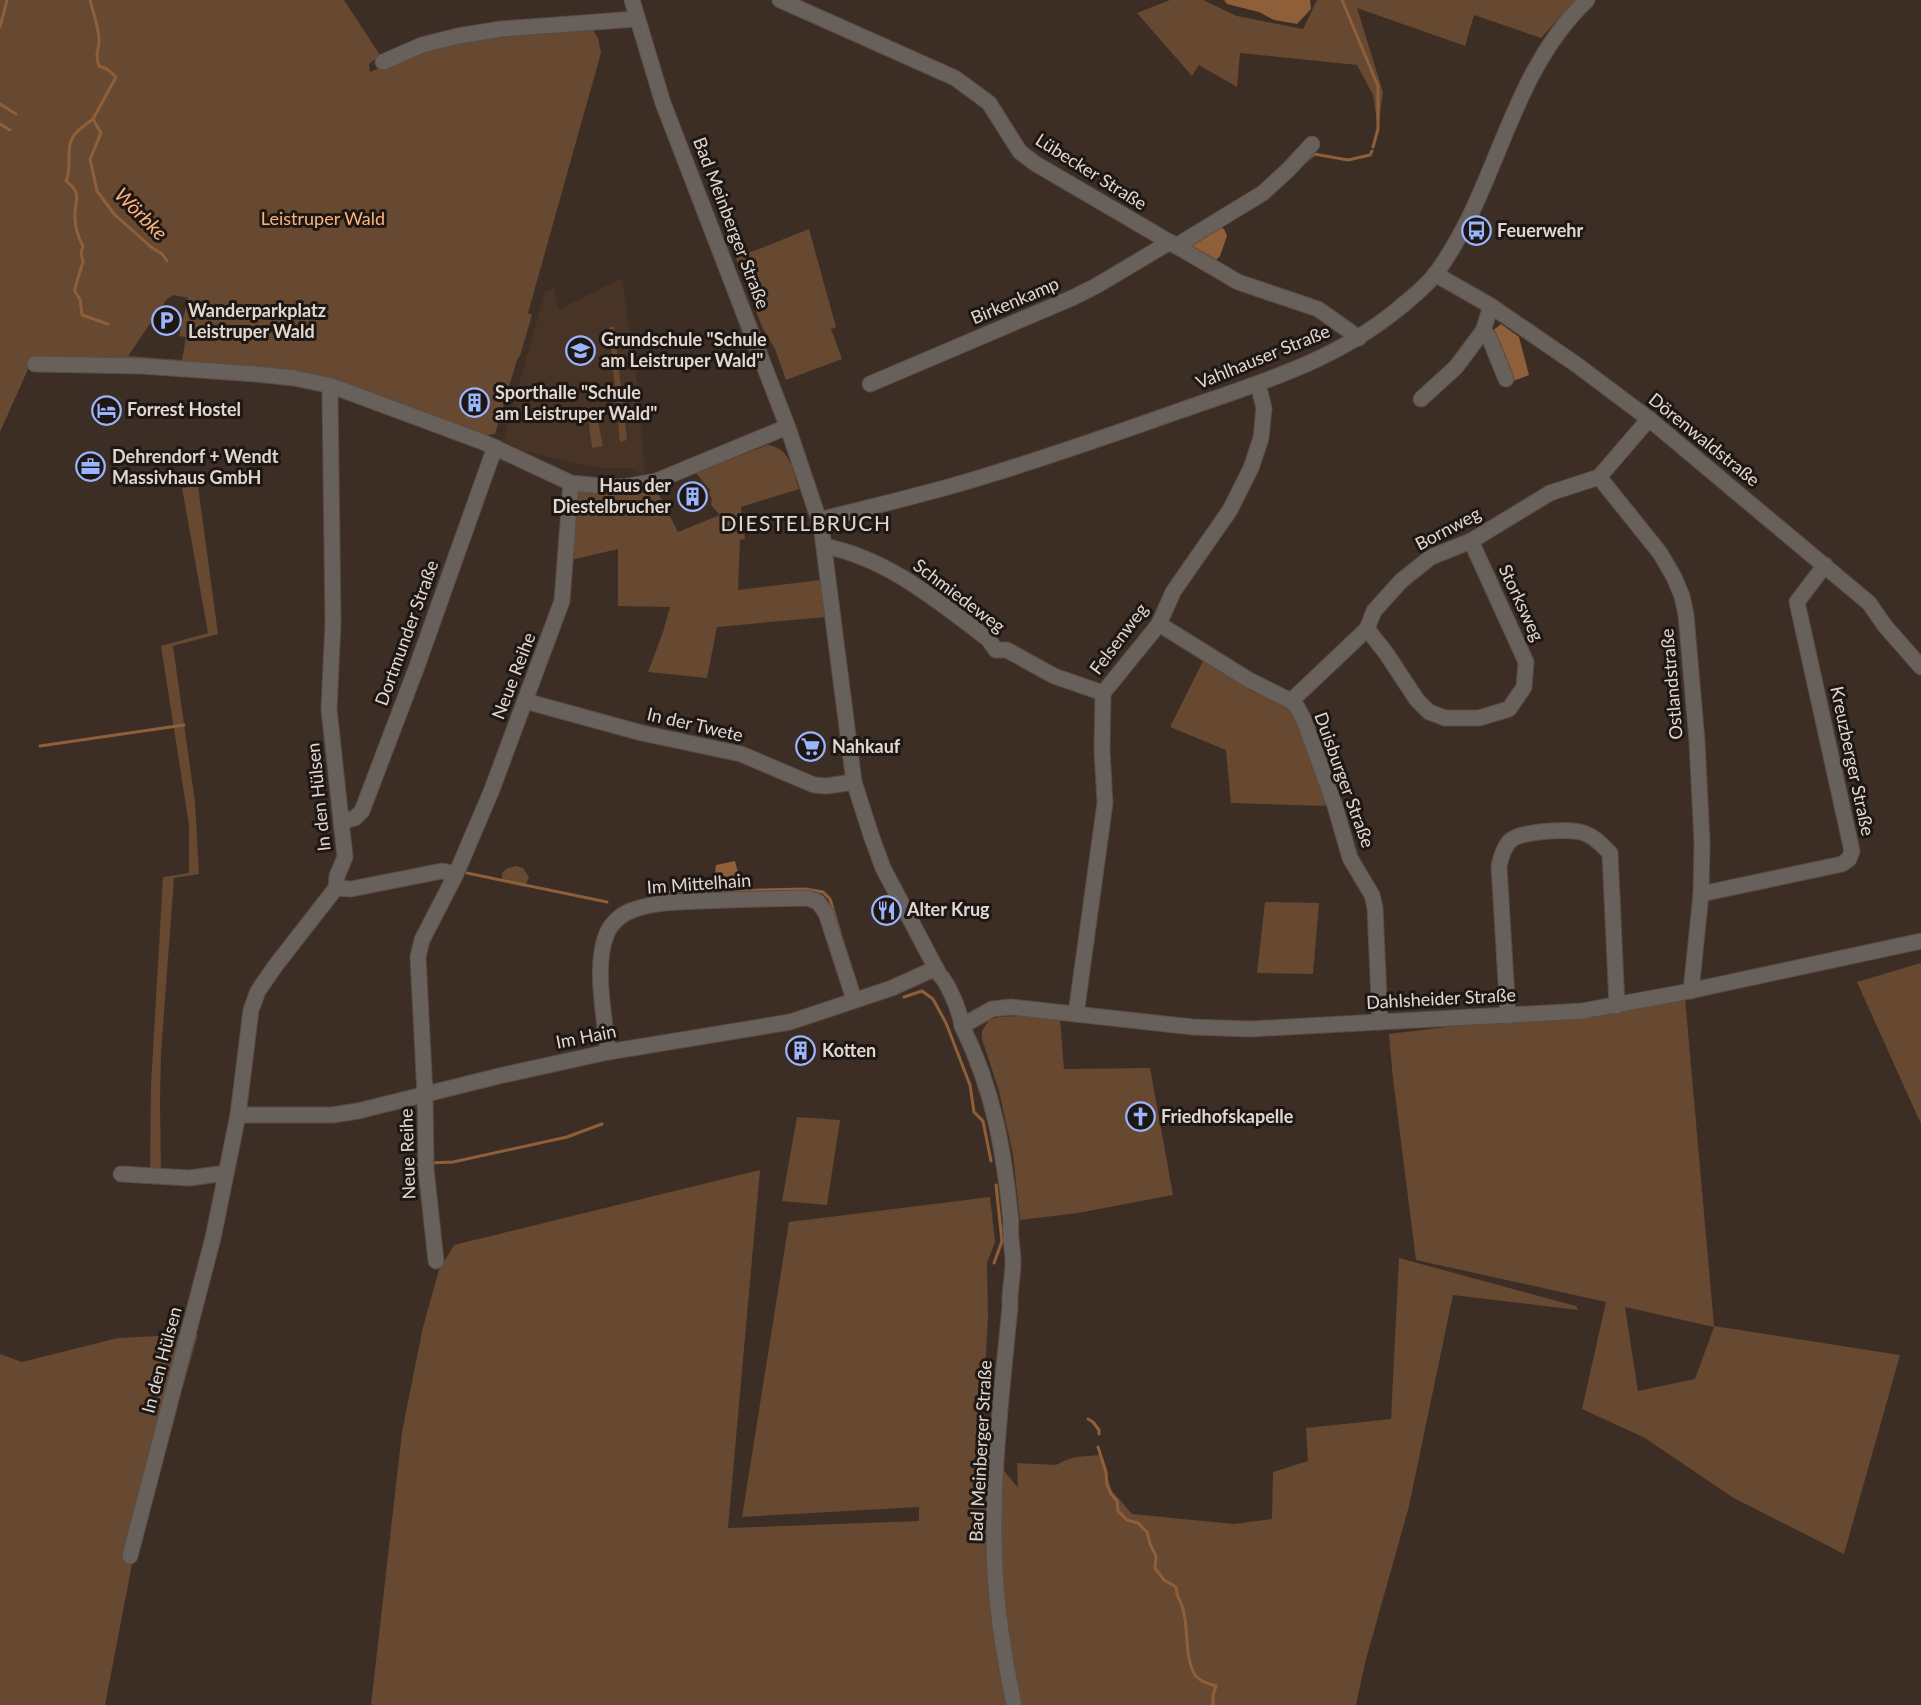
<svg xmlns="http://www.w3.org/2000/svg" width="1921" height="1705" font-family="Lato,sans-serif">
<style>
.built{fill:#483426}
.green{fill:#674830;fill-rule:evenodd}
.water{fill:#8f5f3a}
.lines{fill:none;stroke-linecap:round;stroke-linejoin:round}
.stream{stroke:#8f5f3a;stroke-width:3}
.minor-casing{stroke:#5a4c43;stroke-width:17}
.minor{stroke:#67605b;stroke-width:15}
.labels{text-anchor:middle;stroke-width:6;stroke-linejoin:round;paint-order:stroke}
.street-label{font-size:18px;fill:#e0d7d0;stroke:#1e1713}
.park-label{font-size:18px;fill:#fdb47b;stroke:#1e1713}
.poi-label{font-size:18px;font-weight:bold;fill:#e0d7d0;stroke:#1e1713;text-anchor:start}
.water-label{font-size:20px;font-style:italic;fill:#fdb37b;stroke:#1e1713}
.quarter-label{font-size:21px;letter-spacing:1.5px;fill:#e0d7d0;stroke:#1e1713}
</style>
<rect width="100%" height="100%" fill="#3c2e24"/>
<path class="built" d="M 622,278 L 637,384 L 645,474 L 640,475 L 630,468 L 601,468 L 576,464 L 518,449 L 503,441 L 545,292 L 554,288 L 558,310 Z"/>
<g class="green">
<path d="M 0,0 L 344,0 L 380,55 L 369,64 L 370,72 L 431,47 L 456,41 L 593,30 L 598,38 L 601,53 L 528,313 L 532,315 L 520,356 L 517,360 L 495,434 L 487,435 L 333,380 L 29,367 L 0,432 ZM 174,295 L 188,298 L 179,336 L 186,337 L 182,360 L 128,356 L 167,299 Z"/>
<path d="M 1170,0 L 1203,0 L 1237,16 L 1303,29 L 1317,0 L 1576,0 L 1541,38 L 1474,15 L 1465,46 L 1357,8 L 1383,92 L 1378,129 L 1373,95 L 1357,65 L 1240,53 L 1237,87 L 1199,65 L 1192,76 L 1137,13 Z"/>
<path d="M 809,229 L 836,327 L 831,329 L 842,359 L 786,380 L 775,349 L 763,329 L 736,258 Z"/>
<path d="M 609,327 L 614,327 L 627,440 L 620,442 Z"/>
<path d="M 595,407 L 603,446 L 592,448 L 587,409 Z"/>
<path d="M 767,445 C 791,448 792,469 799,489 L 741,507 L 745,539 L 740,540 L 738,590 L 821,580 L 826,617 L 717,627 L 707,678 L 648,672 L 663,632 L 670,607 L 618,606 L 618,549 L 571,560 L 576,494 L 582,490 L 647,493 L 657,491 L 678,532 L 720,515 L 711,505 L 712,498 L 709,495 L 710,490 L 696,473 Z"/>
<path d="M 198,486 L 218,634 L 173,646 L 195,802 L 199,874 L 174,878 L 161,1053 L 160,1100 L 161,1174 L 150,1173 L 151,1085 L 163,877 L 189,873 L 189,825 L 161,646 L 208,633 L 182,488 Z"/>
<path d="M 1205,657 L 1249,690 L 1286,704 L 1300,725 L 1327,806 L 1231,803 L 1226,750 L 1170,727 Z"/>
<path d="M 516,866 L 523,868 L 529,877 L 525,887 L 502,881 L 502,873 L 508,868 Z"/>
<path d="M 1265,902 L 1319,903 L 1313,974 L 1257,973 Z"/>
<path d="M 1921,963 L 1921,1124 L 1857,982 Z"/>
<path d="M 1685,998 L 1714,1326 L 1900,1355 L 1844,1554 L 1732,1497 L 1645,1438 L 1582,1409 L 1606,1302 L 1416,1260 L 1393,1079 L 1389,1034 ZM 1625,1307 L 1714,1327 L 1695,1379 L 1638,1391 Z"/>
<path d="M 1019,1016 L 1060,1019 L 1064,1069 L 1150,1068 L 1173,1195 L 1078,1213 L 1020,1220 L 1013,1155 L 999,1091 L 982,1039 L 982,1031 L 989,1020 L 999,1017 Z"/>
<path d="M 797,1117 L 840,1120 L 827,1205 L 782,1201 Z"/>
<path d="M 760,1170 L 728,1528 L 919,1521 L 919,1507 L 742,1517 L 789,1222 L 990,1197 L 995,1242 L 987,1263 L 988,1317 L 981,1442 L 1018,1488 L 1017,1463 L 1056,1465 L 1066,1460 L 1076,1457 L 1100,1455 L 1112,1491 L 1132,1514 L 1234,1524 L 1272,1519 L 1273,1472 L 1308,1461 L 1306,1428 L 1391,1419 L 1399,1258 L 1576,1306 L 1578,1310 L 1453,1295 L 1409,1506 L 1365,1663 L 1356,1705 L 371,1705 L 402,1432 L 423,1327 L 439,1270 L 454,1245 Z"/>
<path d="M 198,1334 L 132,1564 L 105,1705 L 0,1705 L 0,1354 L 22,1362 L 118,1338 Z"/>
</g>
<g class="water">
<path d="M 1224,0 L 1310,0 L 1311,9 L 1297,24 L 1274,20 L 1259,12 L 1227,4 Z"/>
<path d="M 1217,226 L 1224,229 L 1227,236 L 1220,256 L 1214,262 L 1203,257 L 1188,243 Z"/>
<path d="M 1501,324 L 1519,337 L 1529,375 L 1513,381 L 1490,333 Z"/>
<path d="M 735,861 L 741,884 L 713,887 L 716,865 Z"/>
</g>
<g class="lines">
<g class="stream">
<path d="M 90,0 C 93,12 98,25 99,38 C 100,51 94,51 99,66 L 107,69 L 116,77 L 93,119 L 101,133 L 90,159 L 97,191 L 114,214 L 151,247 L 162,254 L 167,261"/>
<path d="M 1342,0 L 1378,86 L 1378,129 L 1373,147"/>
<path d="M 0,27 L 7,0"/>
<path d="M 0,104 L 16,114"/>
<path d="M 93,119 C 87,124 80,128 75,134 C 64,147 73,166 66,181 C 84,195 74,199 75,217 C 75,228 78,237 83,246 L 81,253 L 83,262 L 75,288 L 75,292 L 80,299 L 82,315 L 108,324"/>
<path d="M 0,124 L 10,130"/>
<path d="M 1306,161 L 1314,154 L 1348,160 L 1370,155 L 1372,151"/>
<path d="M 40,746 L 184,725"/>
<path d="M 467,873 L 607,902"/>
<path d="M 666,892 L 805,889 L 823,892 L 830,899 L 840,933"/>
<path d="M 904,997 L 922,991 L 933,999 L 946,1023 L 970,1085 L 974,1112 L 983,1121 L 991,1161"/>
<path d="M 429,1163 L 453,1162 L 567,1137 L 602,1124"/>
<path d="M 407,1164 L 420,1164"/>
<path d="M 994,1263 L 1002,1241 L 996,1185"/>
<path d="M 1088,1419 L 1093,1422 L 1099,1430 L 1099,1434"/>
<path d="M 1098,1447 L 1106,1472 L 1107,1485 L 1111,1494 L 1117,1501 L 1118,1511 L 1127,1520 L 1138,1523 L 1147,1532 L 1150,1544 L 1156,1556 L 1155,1568 L 1164,1580 L 1176,1587 C 1176,1597 1181,1600 1183,1609 C 1189,1630 1184,1656 1195,1675 C 1200,1682 1208,1683 1216,1686 L 1213,1695 L 1213,1705"/>
</g>
<defs>
<g id="minor">
<path d="M 632,0 L 663,103 L 788,428 L 819,520 L 822,533 L 854,782 L 871,835 L 883,868 L 939,974 C 949,984 960,1012 962,1026 C 994,1091 1004,1151 1011,1222 C 1009,1236 1013,1248 1013,1262 C 1013,1277 1009,1292 1010,1307 C 1001,1400 989,1493 996,1587 C 999,1626 1006,1666 1014,1705"/>
<path d="M 780,0 L 955,78 L 989,103 L 1020,152 L 1036,164 L 1238,282 L 1318,309 L 1359,338"/>
<path d="M 383,62 L 422,45 L 458,36 L 501,29 L 636,19"/>
<path d="M 1176,246 L 1263,193 L 1289,169 L 1312,144"/>
<path d="M 1435,274 L 1491,306 L 1577,365 L 1649,419 L 1869,603 L 1885,626 L 1921,667"/>
<path d="M 1483,331 L 1489,337 L 1506,379"/>
<path d="M 35,364 L 141,366 L 256,374 L 294,378 L 332,386 L 483,442 L 571,483 L 591,485 L 623,487 L 656,481 L 787,427"/>
<path d="M 870,384 L 1072,298 L 1096,286 L 1170,242"/>
<path d="M 1421,399 L 1456,367 L 1483,331 L 1491,306"/>
<path d="M 1649,419 L 1599,477 L 1660,553 L 1674,577 L 1682,596 L 1686,615 L 1697,741 L 1702,842 L 1701,894 L 1691,991"/>
<path d="M 819,520 C 873,506 928,494 982,477 C 1048,457 1114,434 1179,411 C 1258,383 1332,363 1398,309 C 1411,298 1427,286 1437,272 C 1499,186 1509,74 1587,0"/>
<path d="M 824,546 C 887,558 938,601 988,639 L 996,650 L 1007,650 L 1054,676 L 1103,693"/>
<path d="M 1159,624 L 1249,680 L 1291,701 L 1297,707 L 1304,720 L 1335,806 L 1350,858 L 1372,895 L 1375,908 L 1380,1022"/>
<path d="M 1367,629 L 1386,653 L 1417,700 L 1429,712 L 1445,718 L 1479,718 L 1509,709 L 1524,687 L 1526,662 L 1471,541"/>
<path d="M 525,701 L 642,733 L 741,754 L 814,785 L 826,786 L 854,782"/>
<path d="M 1291,701 L 1367,629 L 1374,611 L 1401,581 L 1431,557 L 1471,541 L 1550,493 L 1599,477"/>
<path d="M 343,821 L 355,818 L 362,811 L 416,669 L 495,447"/>
<path d="M 336,888 L 351,889 L 442,871 L 456,874"/>
<path d="M 1701,894 L 1842,864 L 1849,859 L 1852,851 L 1797,602 L 1825,565"/>
<path d="M 1076,1014 L 1105,803 L 1102,751 L 1103,693 L 1159,624 L 1173,592 L 1230,510 L 1251,468 L 1261,438 L 1264,408 L 1258,384"/>
<path d="M 1508,1016 L 1499,866 C 1501,857 1504,846 1511,840 C 1523,831 1570,828 1584,833 C 1595,837 1602,845 1610,853 L 1617,1006"/>
<path d="M 962,1026 L 992,1009 L 1011,1007 L 1193,1027 L 1250,1029 L 1582,1011 L 1680,993 L 1921,941"/>
<path d="M 608,1052 C 605,1017 593,966 607,933 C 611,924 620,915 630,911 C 653,902 678,902 702,901 C 738,899 773,899 808,898 L 818,902 L 826,913 L 854,999"/>
<path d="M 238,1115 L 332,1115 L 358,1111 L 499,1076 L 608,1052 L 790,1022 L 892,988 L 936,968"/>
<path d="M 121,1174 L 189,1178 L 226,1173"/>
<path d="M 436,1261 L 426,1169 L 425,1094 L 418,957 L 422,940 L 456,874 L 491,792 L 562,601 L 571,483"/>
<path d="M 130,1556 L 213,1238 L 238,1115 L 251,1010 L 258,991 L 276,965 L 336,888 L 337,876 L 345,857 L 329,709 L 333,623 L 330,393 L 332,386"/>
</g>
</defs>
<use href="#minor" class="minor-casing"/>
<use href="#minor" class="minor"/>
</g>
<defs>
<symbol id="bus-ring" viewBox="-11 -11 22 22"><circle r="9.5" fill="#1e1713" stroke="#9ab5fd" stroke-width="1.5"/><path d="M-5-6H5V4H4V6H2V4H-2V6H-4V4H-5ZM-3.5-4V0h7V-4ZM-3.5 1.2v1.5H-2V1.2ZM2 1.2v1.5H3.5V1.2Z" fill="#9ab5fd"/></symbol>
<symbol id="parking-ring" viewBox="-11 -11 22 22"><circle r="9.5" fill="#1e1713" stroke="#9ab5fd" stroke-width="1.5"/><path d="M-3.5-5.5H1a3.5 3.5 0 0 1 0 7H-1V5.5H-3.5ZM-1-3.4V-.6H.8a1.4 1.4 0 0 0 0-2.8Z" fill="#9ab5fd"/></symbol>
<symbol id="school-ring" viewBox="-11 -11 22 22"><circle r="9.5" fill="#1e1713" stroke="#9ab5fd" stroke-width="1.5"/><path d="M0-5L7-2L0 1L-7-2ZM-4 1L0 2.5L4 1V4Q0 6-4 4Z" fill="#9ab5fd"/></symbol>
<symbol id="building-ring" viewBox="-11 -11 22 22"><circle r="9.5" fill="#1e1713" stroke="#9ab5fd" stroke-width="1.5"/><path d="M-4-6H4V6H1V3H-1V6H-4ZM-2.5-4.3h1.7v1.8h-1.7ZM.8-4.3h1.7v1.8H.8ZM-2.5-1h1.7V.8h-1.7ZM.8-1h1.7V.8H.8Z" fill="#9ab5fd"/></symbol>
<symbol id="hotel-ring" viewBox="-11 -11 22 22"><circle r="9.5" fill="#1e1713" stroke="#9ab5fd" stroke-width="1.5"/><path d="M-6-4.5h1.5V1H6V5H4.5V3h-9V5H-6ZM-4 0a1.8 1.8 0 1 1 3.6 0ZM.5 0V-2.5h3Q6-2.5 6 0Z" fill="#9ab5fd"/></symbol>
<symbol id="office-ring" viewBox="-11 -11 22 22"><circle r="9.5" fill="#1e1713" stroke="#9ab5fd" stroke-width="1.5"/><path d="M-6-3h4V-5.5h4V-3h4V5H-6ZM-1-4.5V-3h2v-1.5ZM-6 0V1H6V0Z" fill="#9ab5fd"/></symbol>
<symbol id="supermarket-ring" viewBox="-11 -11 22 22"><circle r="9.5" fill="#1e1713" stroke="#9ab5fd" stroke-width="1.5"/><path d="M-6-5.5h2.5l.6 2H6L4.5 2H-2.5L-4.4-4H-6ZM-1.5 3.2a1.3 1.3 0 1 0 .1 0ZM3 3.2a1.3 1.3 0 1 0 .1 0Z" fill="#9ab5fd"/></symbol>
<symbol id="restaurant-ring" viewBox="-11 -11 22 22"><circle r="9.5" fill="#1e1713" stroke="#9ab5fd" stroke-width="1.5"/><path d="M-5-6h1v4h1v-4h1v4h1v-4h1v5L-1.5 .5V6h-2V.5L-5-1ZM5-6V6H3V1.5H1.5Q1.5-4 5-6Z" fill="#9ab5fd"/></symbol>
<symbol id="church-ring" viewBox="-11 -11 22 22"><circle r="9.5" fill="#1e1713" stroke="#9ab5fd" stroke-width="1.5"/><path d="M-1.2-6h2.4v3.5h3.3v2.4h-3.3V6h-2.4V-.1h-3.3v-2.4h3.3Z" fill="#9ab5fd"/></symbol>
</defs>
<g fill-rule="evenodd">
<use href="#bus-ring" x="1460" y="214" width="33" height="33"/>
<use href="#parking-ring" x="150" y="304" width="33" height="33"/>
<use href="#school-ring" x="564" y="334" width="33" height="33"/>
<use href="#building-ring" x="458" y="386" width="33" height="33"/>
<use href="#hotel-ring" x="90" y="394" width="33" height="33"/>
<use href="#office-ring" x="74" y="450" width="33" height="33"/>
<use href="#building-ring" x="676" y="480" width="33" height="33"/>
<use href="#supermarket-ring" x="794" y="730" width="33" height="33"/>
<use href="#restaurant-ring" x="870" y="894" width="33" height="33"/>
<use href="#building-ring" x="784" y="1034" width="33" height="33"/>
<use href="#church-ring" x="1124" y="1100" width="33" height="33"/>
</g>
<g class="labels">
<g class="street-label">
<text transform="translate(1091 172) rotate(32)" y="6">Lübecker Straße</text>
<text transform="translate(731 223) rotate(69)" y="6">Bad Meinberger Straße</text>
<text transform="translate(1015 301) rotate(-23)" y="6">Birkenkamp</text>
<text transform="translate(1263 357) rotate(-22)" y="6">Vahlhauser Straße</text>
<text transform="translate(1704 440) rotate(39)" y="6">Dörenwaldstraße</text>
<text transform="translate(1448 529) rotate(-28)" y="6">Bornweg</text>
<text transform="translate(959 596) rotate(37)" y="6">Schmiedeweg</text>
<text transform="translate(1521 603) rotate(65)" y="6">Storksweg</text>
<text transform="translate(407 633) rotate(-70)" y="6">Dortmunder Straße</text>
<text transform="translate(1119 639) rotate(-53)" y="6">Felsenweg</text>
<text transform="translate(514 676) rotate(-69)" y="6">Neue Reihe</text>
<text transform="translate(1672 684) rotate(-95)" y="6">Ostlandstraße</text>
<text transform="translate(695 725) rotate(13)" y="6">In der Twete</text>
<text transform="translate(1852 761) rotate(78)" y="6">Kreuzberger Straße</text>
<text transform="translate(1344 780) rotate(70)" y="6">Duisburger Straße</text>
<text transform="translate(319 797) rotate(-96)" y="6">In den Hülsen</text>
<text transform="translate(699 884) rotate(-4)" y="6">Im Mittelhain</text>
<text transform="translate(1441 999) rotate(-3)" y="6">Dahlsheider Straße</text>
<text transform="translate(586 1037) rotate(-11)" y="6">Im Hain</text>
<text transform="translate(408 1154) rotate(-92)" y="6">Neue Reihe</text>
<text transform="translate(162 1360) rotate(-75)" y="6">In den Hülsen</text>
<text transform="translate(981 1451) rotate(-87)" y="6">Bad Meinberger Straße</text>
</g>
<g class="park-label">
<text x="323" y="225">Leistruper Wald</text>
</g>
<g class="poi-label">
<text x="1497" y="237">Feuerwehr</text>
<text x="188" y="317">Wanderparkplatz<tspan x="188" dy="21">Leistruper Wald</tspan></text>
<text x="601" y="346">Grundschule "Schule<tspan x="601" dy="21">am Leistruper Wald"</tspan></text>
<text x="495" y="399">Sporthalle "Schule<tspan x="495" dy="21">am Leistruper Wald"</tspan></text>
<text x="127" y="416">Forrest Hostel</text>
<text x="112" y="463">Dehrendorf + Wendt<tspan x="112" dy="21">Massivhaus GmbH</tspan></text>
<text x="671" y="492" text-anchor="end">Haus der<tspan x="671" dy="21">Diestelbrucher</tspan></text>
<text x="832" y="753">Nahkauf</text>
<text x="907" y="916">Alter Krug</text>
<text x="822" y="1057">Kotten</text>
<text x="1161" y="1123">Friedhofskapelle</text>
</g>
<g class="water-label">
<text transform="translate(141 214) rotate(45)" y="7">Wörbke</text>
</g>
<g class="quarter-label">
<text x="806" y="531">DIESTELBRUCH</text>
</g>
</g>
</svg>
